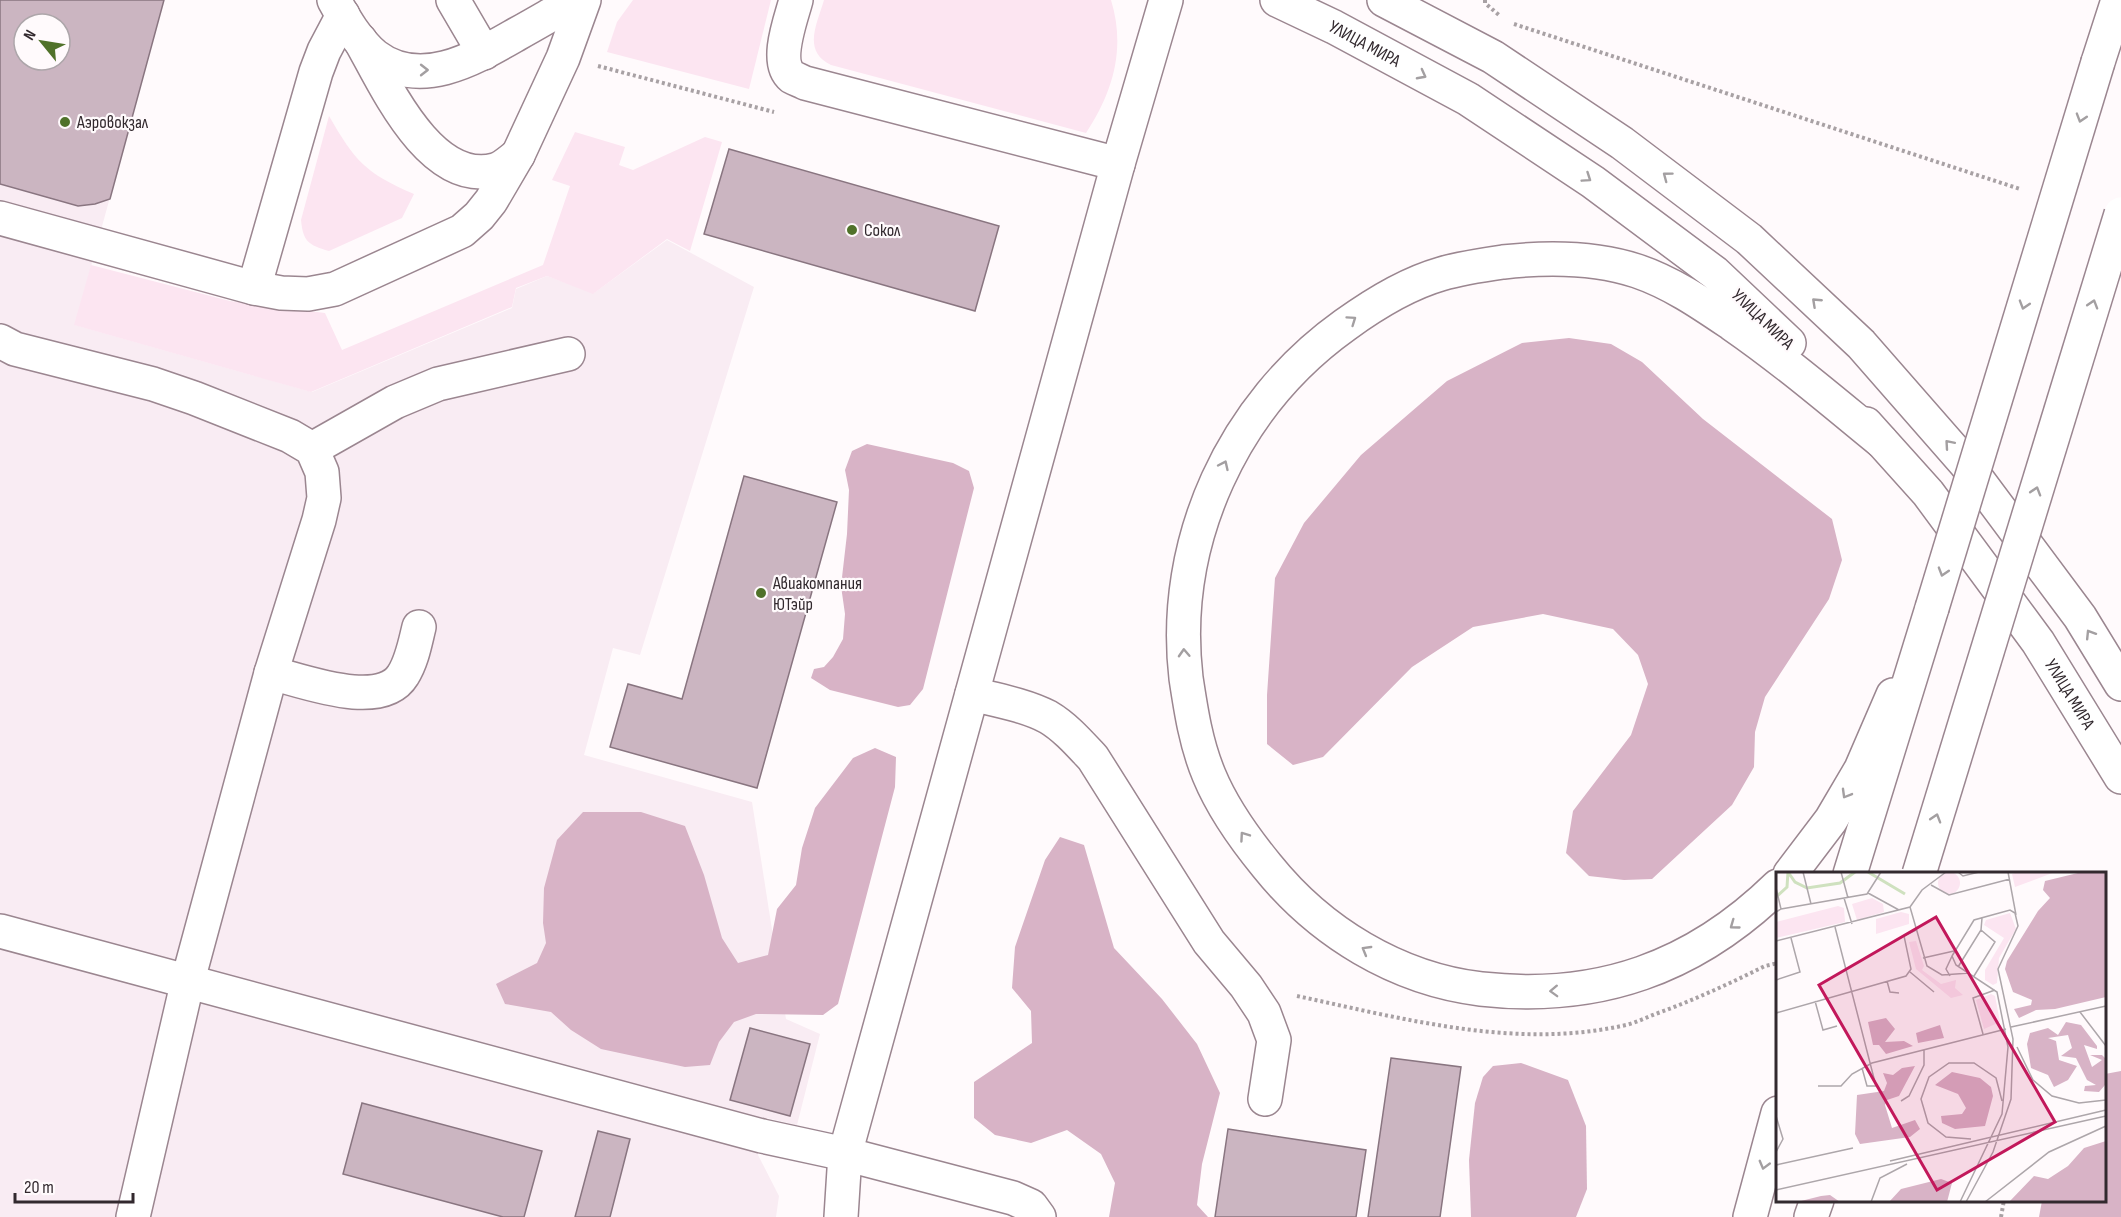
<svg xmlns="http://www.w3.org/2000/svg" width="2121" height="1217" font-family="'Sofia Sans Condensed',sans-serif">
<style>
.built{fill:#f9ecf3;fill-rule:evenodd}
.green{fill:#fce5f1}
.forest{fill:#d8b3c6}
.building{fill:#cbb5c1;stroke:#897580;stroke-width:1.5;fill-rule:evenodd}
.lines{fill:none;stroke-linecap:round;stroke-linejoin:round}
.minor-casing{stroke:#9b8690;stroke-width:36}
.major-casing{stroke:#9b8690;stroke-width:36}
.highway-casing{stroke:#9b8690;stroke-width:36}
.path{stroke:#a8a1a4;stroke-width:4;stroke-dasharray:3 3;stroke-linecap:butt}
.minor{stroke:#fff;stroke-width:33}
.major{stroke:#fff;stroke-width:33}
.highway{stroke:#fff;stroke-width:33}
.highway-bridge-casing{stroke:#9b8690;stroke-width:36;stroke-linecap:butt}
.highway-bridge{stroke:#fff;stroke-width:33}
.oneway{stroke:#a39fa1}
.poi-dot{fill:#50722a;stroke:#fffafc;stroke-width:2}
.labels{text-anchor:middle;stroke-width:4.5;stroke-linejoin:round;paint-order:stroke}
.street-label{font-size:18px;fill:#32292e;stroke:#fffafc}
.poi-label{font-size:18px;fill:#32292e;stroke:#fffafc;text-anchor:start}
.inset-river{fill:none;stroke:#cfe1bf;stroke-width:3}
.inset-road{fill:none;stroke:#ada6aa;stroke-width:1.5}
.view{fill:#c2185b;fill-opacity:0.15;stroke:#c2185b;stroke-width:3}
.inset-edge{fill:none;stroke:#32292e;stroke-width:3}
</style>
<rect width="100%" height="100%" fill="#fffafc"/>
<path class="built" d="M 0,0 L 164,0 L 75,325 L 312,392 L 512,308 L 516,289 L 547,276 L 594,293 L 667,240 L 754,287 L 640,655 L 613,648 L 584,755 L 752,802 L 786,1019 L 820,1034 L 797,1125 L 767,1118 L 762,1136 L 758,1155 L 779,1196 L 776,1217 L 0,1217 ZM 24,24 L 60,24 L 60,60 L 24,60 Z"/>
<g class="green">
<path d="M 633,0 L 771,0 L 749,89 L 607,52 L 617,22 Z"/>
<path d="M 824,0 L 1111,0 C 1126,49 1113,92 1086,133 L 831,65 C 802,51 817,24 824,0 Z"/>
<path d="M 329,116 C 355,161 365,173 414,194 L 402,218 L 329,251 C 308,245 303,241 301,220 Z"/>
<path d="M 575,132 L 625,147 L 619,165 L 633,170 L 705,137 L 722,142 L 690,251 L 667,239 L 593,294 L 547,276 L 516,288 L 512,307 L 311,392 L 74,325 L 91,265 L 230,301 L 325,313 L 342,350 L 543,265 L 570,186 L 552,180 Z"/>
</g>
<g class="forest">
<path d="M 1569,338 L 1611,344 L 1642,362 L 1703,419 L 1832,519 L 1842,560 L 1829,599 L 1765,697 L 1755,732 L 1754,767 L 1732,805 L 1652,879 L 1624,880 L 1589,876 L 1566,853 L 1573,811 L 1631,735 L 1648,684 L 1638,655 L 1613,629 L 1543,614 L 1473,627 L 1412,667 L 1323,757 L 1293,765 L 1267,744 L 1267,695 L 1275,578 L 1304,523 L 1361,455 L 1447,381 L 1522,343 Z"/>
<path d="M 867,444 L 953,463 L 969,471 L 974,488 L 923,689 L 910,705 L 898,707 L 830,690 L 811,678 L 814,669 L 824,667 L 833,657 L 843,639 L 845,614 L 841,586 L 847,534 L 849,490 L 845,470 L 852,451 Z"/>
<path d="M 875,748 L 896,757 L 895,787 L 838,1004 L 823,1015 L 756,1014 L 734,1022 L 719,1042 L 710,1065 L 685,1067 L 601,1049 L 571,1030 L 551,1012 L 505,1004 L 496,984 L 537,963 L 546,943 L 543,923 L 544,888 L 557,840 L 583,812 L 641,812 L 685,826 L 704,875 L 722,938 L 738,963 L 768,955 L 777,909 L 796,885 L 802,848 L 815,808 L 853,758 Z"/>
<path d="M 1060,837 L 1084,845 L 1114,948 L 1162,999 L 1197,1044 L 1220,1093 L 1202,1164 L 1197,1205 L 1208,1217 L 1109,1217 L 1115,1183 L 1101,1154 L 1067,1130 L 1031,1143 L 995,1135 L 974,1118 L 974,1082 L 1032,1043 L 1031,1011 L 1012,988 L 1015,947 L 1045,860 Z"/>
<path d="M 1521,1063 L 1568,1080 L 1586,1126 L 1587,1189 L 1576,1217 L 1471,1217 L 1469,1160 L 1475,1103 L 1483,1077 L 1493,1066 Z"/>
<path d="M 2121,1071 L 2121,1217 L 2039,1217 L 2042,1201 L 2104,1200 L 2105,1074 Z"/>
</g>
<g class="building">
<path d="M 0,0 L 164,0 L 110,199 L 95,204 L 78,206 L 0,184 ZM 24,24 L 60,24 L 60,60 L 24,60 Z"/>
<path d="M 729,149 L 999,226 L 975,311 L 704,234 Z"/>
<path d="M 744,476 L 837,502 L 757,788 L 610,747 L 628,684 L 682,699 Z"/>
<path d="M 750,1028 L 810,1044 L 790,1116 L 730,1100 Z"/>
<path d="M 1391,1058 L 1461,1067 L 1440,1217 L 1368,1217 Z"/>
<path d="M 362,1103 L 542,1151 L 524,1217 L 503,1217 L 343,1174 Z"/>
<path d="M 1228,1129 L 1366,1150 L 1356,1217 L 1215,1217 Z"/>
<path d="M 598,1131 L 630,1139 L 610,1217 L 575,1217 Z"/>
</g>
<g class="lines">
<defs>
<g id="minor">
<path d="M 453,0 L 484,53"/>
<path d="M 796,0 C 791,19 774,62 792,77 C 796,79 801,81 805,83 L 1118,164"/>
<path d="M 360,40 C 385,84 430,187 495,170 C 503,168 511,160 518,155"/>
<path d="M 0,218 L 254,288 L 281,293 L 308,294 L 335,289 L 462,231 L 479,216 L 491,201 L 518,155 L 563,58 L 584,0"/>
<path d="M 254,288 L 316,72 L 324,51 L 343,15"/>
<path d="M 0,341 L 15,349 L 153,384 L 194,398 L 290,436 L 312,449 L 322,472 L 324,498 L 319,520 L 271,673 L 188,980 L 133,1217"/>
<path d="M 312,449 L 395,402 L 438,384 L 568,354"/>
<path d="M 271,673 C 304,681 381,711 403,675 C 412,661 415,643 419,627"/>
<path d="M 972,694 C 996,700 1025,705 1048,717 C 1065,727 1079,743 1093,758 L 1209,942 L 1246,986 L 1264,1013 L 1274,1040 L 1265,1099"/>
<path d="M 0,931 L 762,1136 L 845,1154 L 1013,1198 L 1031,1206 L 1039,1217"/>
<path d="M 841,1217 L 845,1154 L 1118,164 L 1166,0"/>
</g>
<g id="major">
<path d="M 334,0 C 345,20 357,41 375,56 C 421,91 475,58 517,34 C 537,23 557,11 577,0"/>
<path id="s1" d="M 1277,0 L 1334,27 L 1468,99 L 1593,182 L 1715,273 L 1789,343"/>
<path d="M 1384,0 L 1493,57 L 1622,143 L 1749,239 L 1861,344 L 1966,464 L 2080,617 L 2121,684"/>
<path id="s2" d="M 1866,424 L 1928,493 L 2038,642 L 2121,777"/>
<path d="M 1790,874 L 1831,820 L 1861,769 L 1893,695"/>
<path d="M 1778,886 C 1694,968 1598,1002 1481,989 C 1397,979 1320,932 1267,866 C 1244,838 1223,809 1209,775 C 1196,744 1191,711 1186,678 C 1170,541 1233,405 1345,325 C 1374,304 1406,284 1441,274 C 1461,268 1482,265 1503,262 C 1547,257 1594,257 1637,271 C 1672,283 1701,303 1732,324 C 1784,360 1832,401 1881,441"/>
</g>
<g id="highway">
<path d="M 2098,62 L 2118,0"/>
<path d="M 1850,874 L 1932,608"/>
<path d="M 1750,1217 L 1778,1113"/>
<path d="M 1811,1217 L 1817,1200"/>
</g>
</defs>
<use href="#minor" class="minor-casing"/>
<use href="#major" class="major-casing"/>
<use href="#highway" class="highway-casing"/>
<g class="path">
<path d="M 1485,0 L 1485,3 L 1500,16"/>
<path d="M 1514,24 L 2020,189"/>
<path d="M 598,66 L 774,112"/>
<path d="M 1297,996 C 1405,1019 1516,1050 1626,1025 C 1638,1022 1649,1016 1661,1012 C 1696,999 1731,983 1765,966 L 1778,963"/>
<path d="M 2001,1217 L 2004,1200"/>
</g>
<use href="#minor" class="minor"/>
<use href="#major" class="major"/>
<use href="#highway" class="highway"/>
<defs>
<g id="highway-bridge">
<path d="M 1932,608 L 2098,62"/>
<path d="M 1919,874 L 2121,214"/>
</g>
</defs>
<use href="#highway-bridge" class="highway-bridge-casing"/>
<use href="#highway-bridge" class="highway-bridge"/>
</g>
<defs><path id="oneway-chevron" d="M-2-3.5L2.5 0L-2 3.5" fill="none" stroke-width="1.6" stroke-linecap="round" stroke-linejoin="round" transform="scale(1.5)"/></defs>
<g class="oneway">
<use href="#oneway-chevron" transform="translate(424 70)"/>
<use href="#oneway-chevron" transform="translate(1422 75) rotate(28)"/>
<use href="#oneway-chevron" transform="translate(2081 118) rotate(107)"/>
<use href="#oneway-chevron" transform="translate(1667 176) rotate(-143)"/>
<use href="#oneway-chevron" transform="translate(1587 178) rotate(34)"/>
<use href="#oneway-chevron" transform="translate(1816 302) rotate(-137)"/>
<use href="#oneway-chevron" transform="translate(2093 304) rotate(-73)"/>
<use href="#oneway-chevron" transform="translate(2024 305) rotate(107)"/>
<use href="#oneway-chevron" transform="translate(1352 320) rotate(-35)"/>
<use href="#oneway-chevron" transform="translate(1949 444) rotate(-131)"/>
<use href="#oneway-chevron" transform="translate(1224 465) rotate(-65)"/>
<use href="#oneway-chevron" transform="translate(2036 491) rotate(-73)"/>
<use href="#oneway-chevron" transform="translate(1943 572) rotate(107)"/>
<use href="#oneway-chevron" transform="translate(2090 634) rotate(-122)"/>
<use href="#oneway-chevron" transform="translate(1184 653) rotate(-93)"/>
<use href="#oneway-chevron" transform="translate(1846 794) rotate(120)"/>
<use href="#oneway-chevron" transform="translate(1936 818) rotate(-73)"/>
<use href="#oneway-chevron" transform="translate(1244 836) rotate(-125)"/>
<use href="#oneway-chevron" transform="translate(1734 925) rotate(144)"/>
<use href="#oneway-chevron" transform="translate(1366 950) rotate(-150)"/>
<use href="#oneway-chevron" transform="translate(1554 991) rotate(178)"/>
<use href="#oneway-chevron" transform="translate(1764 1165) rotate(105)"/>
</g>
<g class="poi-dot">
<circle cx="65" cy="122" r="6"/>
<circle cx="852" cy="230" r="6"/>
<circle cx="761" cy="593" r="6"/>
</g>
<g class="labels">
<g class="street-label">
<text dy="6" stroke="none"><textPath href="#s1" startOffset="98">УЛИЦА МИРА</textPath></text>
<text transform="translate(1763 319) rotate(44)" y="6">УЛИЦА МИРА</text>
<text dy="6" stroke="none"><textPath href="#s2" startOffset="339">УЛИЦА МИРА</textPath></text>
</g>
<g class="poi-label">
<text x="77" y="128">Аэровокзал</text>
<text x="864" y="236">Сокол</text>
<text x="773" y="589">Авиакомпания<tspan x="773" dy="21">ЮТэйр</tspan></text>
</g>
</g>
<g transform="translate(1776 872)">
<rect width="330" height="330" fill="#fffafc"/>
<path d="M 279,0 L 239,15 L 236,2 L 242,0 ZM162 11a11 11 0 1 1 22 0a11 11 0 1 1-22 0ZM 96,26 L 107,32 L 108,40 L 81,48 L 76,32 ZM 62,34 L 68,36 L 69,50 L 0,66 L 0,50 ZM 125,40 L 133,42 L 133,52 L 100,62 L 100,47 ZM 234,41 L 240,57 L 223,86 L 221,111 L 217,113 L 209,108 L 209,98 L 228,66 L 208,53 L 210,48 ZM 140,69 L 148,94 L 146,98 L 165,112 L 180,108 L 179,116 L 187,123 L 175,126 L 140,97 L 133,70 ZM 215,122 L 219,124 L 224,150 L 208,157 L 200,128 Z" fill="#fce5f1"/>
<path d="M 306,0 L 330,0 L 330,125 L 279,137 L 260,138 L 243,146 L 238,137 L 255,133 L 256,128 L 237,120 L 229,97 L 231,89 L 262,39 L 274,26 L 267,18 L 269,9 ZM 110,146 L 119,157 L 109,170 L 128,169 L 137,174 L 110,182 L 103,173 L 97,173 L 92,150 ZM 290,150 L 305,153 L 321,174 L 321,177 L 308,173 L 316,195 L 326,188 L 314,183 L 326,183 L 330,187 L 329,213 L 323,220 L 308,219 L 309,214 L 320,213 L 311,208 L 300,186 L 285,184 L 296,176 L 292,163 L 272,166 L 280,169 L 283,188 L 301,194 L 292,208 L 278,215 L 272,203 L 255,196 L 251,172 L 254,161 L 272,156 L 282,163 ZM 164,153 L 168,166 L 142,171 L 140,161 ZM 139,194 L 123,224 L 111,228 L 109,233 L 116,256 L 139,248 L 144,257 L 134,265 L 84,272 L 79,262 L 81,223 L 108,219 L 111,211 L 107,201 L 117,203 L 126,196 ZM 176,200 L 204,206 L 215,215 L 217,224 L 209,254 L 179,257 L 166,251 L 165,244 L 186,242 L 190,236 L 182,222 L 159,213 ZM 330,269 L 330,330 L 233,330 L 258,304 L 272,307 L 292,294 L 308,276 ZM 165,307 L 176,311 L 171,330 L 113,330 L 125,317 ZM 54,323 L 64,330 L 21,330 L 45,324 Z" fill="#d8b3c6"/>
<path class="inset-river" d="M 12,0 L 19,10 L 31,16 L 64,11 L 79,0M 92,0 L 129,22M 0,25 L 11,15 L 12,0"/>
<path class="inset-road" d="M 27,0 L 35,32M 65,0 L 72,26M 182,0 L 187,4 L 203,0M 232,0 L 240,43M 155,13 L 173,23 L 234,7M 0,16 L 5,37 L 0,40M 92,21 L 123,38M 68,26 L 76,52M 134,35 L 151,94 L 166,103 L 194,101M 5,37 L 91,22 L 105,0M 59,55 L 100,214 L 91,214 L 86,196M 0,69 L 134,35 L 146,18 L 170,0M 147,86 L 178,79M 182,95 L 205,58 L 206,46M 134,100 L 158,120M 174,104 L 170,97 L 177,82M 198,104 L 219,70 L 205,58M 0,108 L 24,100 L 15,66M 111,109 L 114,120 L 123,121M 39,129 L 47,158 L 61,154M 304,140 L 330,174M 0,141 L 130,104 L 135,97 L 128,64 L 140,58M 235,155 L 330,134M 207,162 L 197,126 L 219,118M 241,175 L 257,208 L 276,224 L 303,231 L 330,228M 42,214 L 65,214 L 76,202 L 96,191 L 230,157M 125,229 L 133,224 L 148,193 L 148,178M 0,244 L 7,267 L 0,280M 195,267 L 170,265 L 152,251 L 145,227 L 153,205 L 173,191 L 198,191 L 220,206 L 226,229M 114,289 L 330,238M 0,293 L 77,276M 0,318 L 330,244M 95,330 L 104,306 L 131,292M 184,330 L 226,242 L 232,175 L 221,120 L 180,93 L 176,84 L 198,48 L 234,38 L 239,41 L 242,54 L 222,97 L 237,167 L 235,227 L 217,280 L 190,330M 209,330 L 273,280 L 330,254"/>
<path class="view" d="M 160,45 L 279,250 L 161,318 L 43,113 Z"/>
<rect width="330" height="330" class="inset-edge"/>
</g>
<g transform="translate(42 42) rotate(300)"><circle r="28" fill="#fffafc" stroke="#ada6aa" stroke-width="1.5"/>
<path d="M0-4.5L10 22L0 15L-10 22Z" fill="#50722a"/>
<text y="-9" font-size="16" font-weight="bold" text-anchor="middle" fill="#32292e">N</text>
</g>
<path d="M15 1193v9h118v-9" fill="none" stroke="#32292e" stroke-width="3"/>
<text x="24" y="1193" font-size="18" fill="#32292e" stroke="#fffafc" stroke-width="4.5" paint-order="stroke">20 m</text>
</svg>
